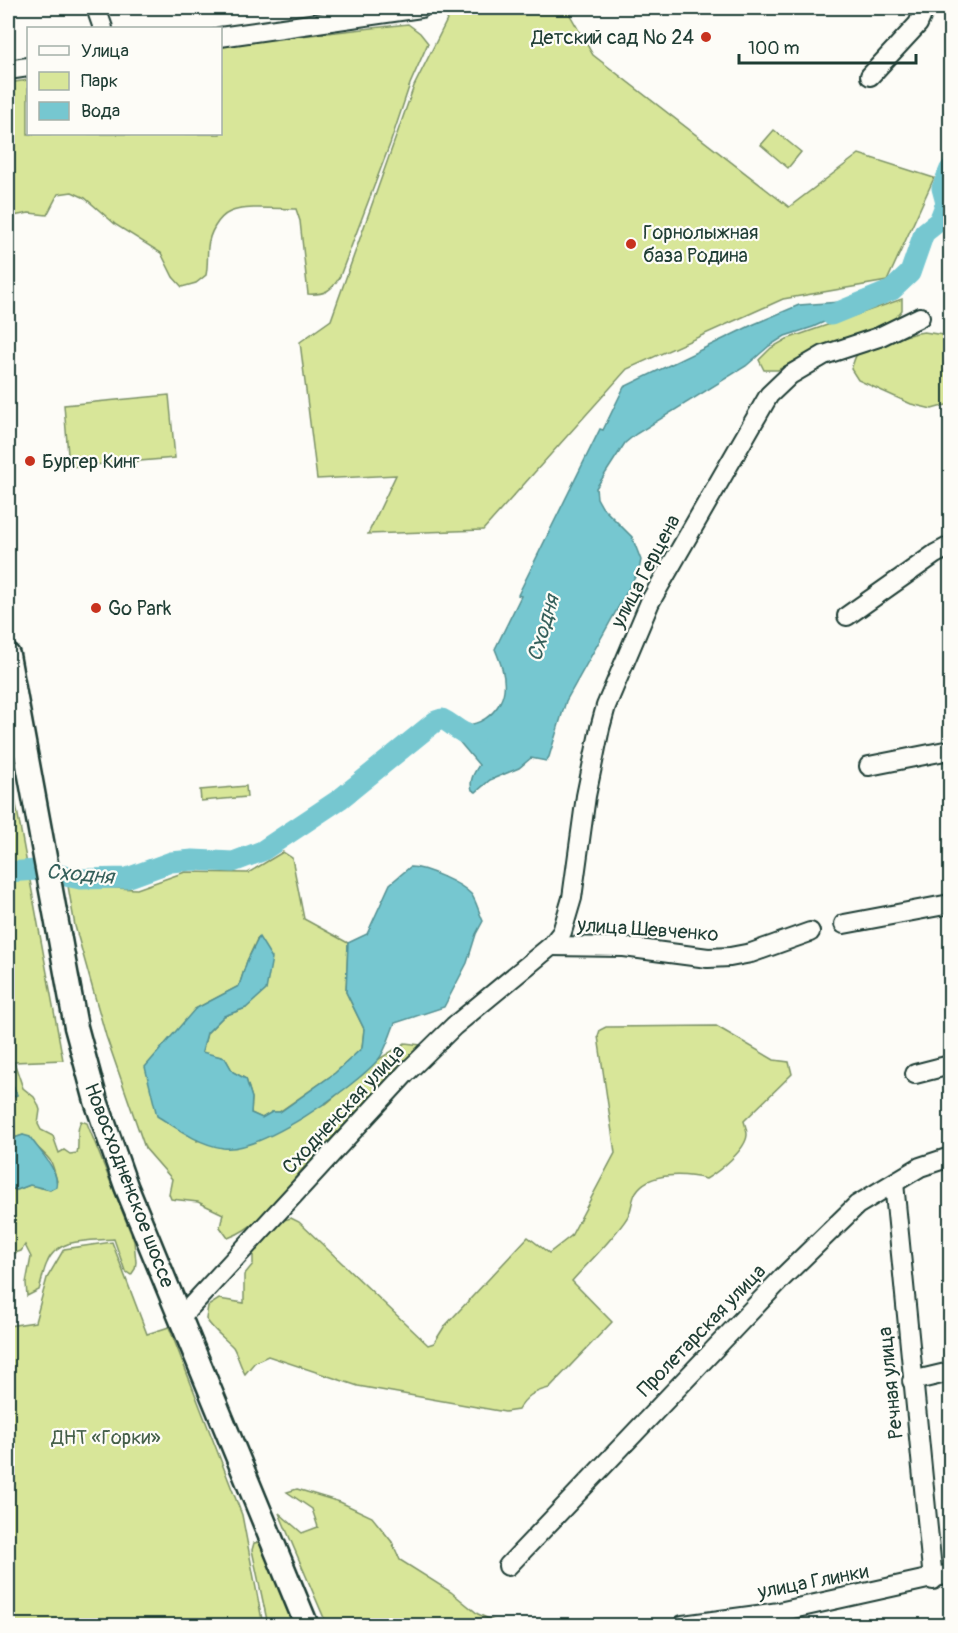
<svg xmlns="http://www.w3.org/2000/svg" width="958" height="1633" font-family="Pangolin,sans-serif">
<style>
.green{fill:#d8e699;stroke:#7c9266;stroke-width:1.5}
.water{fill:#76c7d0;stroke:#539092;stroke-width:1.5}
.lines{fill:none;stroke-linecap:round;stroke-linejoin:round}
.river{stroke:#76c7d0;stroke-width:21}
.minor-casing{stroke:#1f3d34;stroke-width:22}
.major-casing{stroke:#1f3d34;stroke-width:27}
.minor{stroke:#fdfcf7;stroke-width:18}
.major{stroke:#fdfcf7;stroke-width:22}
.poi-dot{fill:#c8321e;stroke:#fdfcf7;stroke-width:2}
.labels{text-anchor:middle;stroke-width:4.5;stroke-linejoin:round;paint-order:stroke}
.poi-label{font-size:20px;fill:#1f3d34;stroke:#fdfcf7;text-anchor:start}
.street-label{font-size:20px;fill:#1f3d34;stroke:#fdfcf7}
.park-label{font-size:20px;fill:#445f48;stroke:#fdfcf7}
.water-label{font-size:21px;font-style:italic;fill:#35605b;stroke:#fdfcf7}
</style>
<rect width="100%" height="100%" fill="#fdfcf7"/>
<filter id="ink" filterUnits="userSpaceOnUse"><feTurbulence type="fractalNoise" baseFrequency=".0167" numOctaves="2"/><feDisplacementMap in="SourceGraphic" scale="12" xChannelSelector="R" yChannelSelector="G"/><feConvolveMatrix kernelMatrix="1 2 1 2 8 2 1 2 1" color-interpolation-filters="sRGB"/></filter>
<g filter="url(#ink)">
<g class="green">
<path d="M 453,8 L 566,8 L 593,55 L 789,207 L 859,154 L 934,178 L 887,281 L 783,299 L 627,369 L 483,530 L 368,534 L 396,475 L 317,479 L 300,342 L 331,320 L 414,86 Z"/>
<path d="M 408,24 L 420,33 L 428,43 L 410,84 L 390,144 L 340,276 C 332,291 324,295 308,294 L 300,221 L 296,209 C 279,209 245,205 230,212 C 218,217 209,234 208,247 C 207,256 208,265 206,275 L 196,283 L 182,287 L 173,277 L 161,253 L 116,225 L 85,198 L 72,192 L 58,194 L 47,215 L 29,213 L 8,217 L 8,83 L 28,80 L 28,134 L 220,134 L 221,45 Z"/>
<path d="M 774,130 L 801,152 L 788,168 L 761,145 Z"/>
<path d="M 902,299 L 902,310 L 895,319 L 875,329 L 821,346 L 778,370 L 764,370 L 759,360 L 771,348 L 787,339 Z"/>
<path d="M 924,332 L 950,336 L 950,404 L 932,409 L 911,404 L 858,380 L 851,369 C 853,365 854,359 856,356 C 865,345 910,334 924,332 Z"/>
<path d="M 169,395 L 175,458 L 69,467 L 64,405 Z"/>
<path d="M 8,761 L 63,1060 L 14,1062 L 23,1088 L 34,1097 L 38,1104 L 40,1110 L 38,1124 L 41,1130 L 53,1136 L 59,1153 L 64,1150 L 70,1154 L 77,1153 C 80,1142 75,1131 81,1121 L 87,1123 L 134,1241 L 136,1262 L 135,1269 L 131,1275 L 125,1271 L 114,1239 C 91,1241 57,1237 47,1263 C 43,1271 42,1281 39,1290 L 27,1296 L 26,1283 L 31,1257 L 25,1245 L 21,1251 L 15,1253 L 8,1251 L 8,1188 L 17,1190 L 30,1185 L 50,1190 L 57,1181 C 55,1175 54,1168 51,1162 C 49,1157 28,1139 23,1135 L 8,1140 L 8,1096 L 11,1098 L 17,1095 L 8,1074 Z"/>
<path d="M 246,786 L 247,797 L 201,801 L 200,790 Z"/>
<path d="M 283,852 L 292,858 L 304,919 L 348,943 L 346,992 L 364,1029 L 362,1048 L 335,1073 L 279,1112 L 272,1112 L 262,1118 L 251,1113 L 252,1098 L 246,1079 L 233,1072 L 225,1058 L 202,1053 L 207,1033 L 224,1016 L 246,1008 L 258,937 L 247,961 L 239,986 L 195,1009 L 197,1141 L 327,1103 L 379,1059 L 405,1043 L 422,1045 C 383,1084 345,1124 307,1164 C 283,1190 264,1225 228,1238 L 220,1227 L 223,1214 L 198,1202 L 171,1199 L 169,1194 L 172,1179 L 145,1148 L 106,1036 L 75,926 L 68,886 L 137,889 L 185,872 L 248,873 Z"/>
<path d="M 716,1026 L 774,1060 L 789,1062 L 792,1074 L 744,1121 C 745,1125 747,1130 747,1135 C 746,1150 718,1172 706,1179 C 686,1174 649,1171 636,1192 C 632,1199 632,1207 629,1214 C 626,1221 618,1230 613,1236 C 600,1252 585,1266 572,1281 L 612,1322 L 549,1388 C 533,1392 526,1396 518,1410 L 505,1412 L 358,1386 L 268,1356 L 255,1362 L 245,1374 C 240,1366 237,1353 233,1347 C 223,1337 214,1331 206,1319 L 208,1306 L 219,1299 L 244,1303 L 244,1275 L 253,1264 L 253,1250 L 277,1222 L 291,1218 L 299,1222 L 428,1345 L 434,1343 L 444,1327 L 528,1237 L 549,1253 L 571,1236 L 615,1153 L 598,1036 L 600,1030 L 606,1027 Z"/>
<path d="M 112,1242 L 147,1334 L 169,1327 L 242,1515 L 263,1625 L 8,1625 L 8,1326 L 35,1322 L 47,1278 L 64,1249 Z"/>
<path d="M 297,1489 L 340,1502 L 372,1517 L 392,1542 L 400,1560 L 451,1592 L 478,1614 L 502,1625 L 327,1625 L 279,1513 L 302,1533 L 318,1527 L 312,1509 L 287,1492 Z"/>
<path d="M 260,1542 L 267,1553 L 296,1625 L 268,1625 L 252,1550 L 254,1543 Z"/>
</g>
<g class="water">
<path d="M 840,302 L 855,305 L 855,308 L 813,327 L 785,336 L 769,346 L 746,366 L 636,434 L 625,443 L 596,488 L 597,498 L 602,507 L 632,537 L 641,560 L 639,570 L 566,701 L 549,757 L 546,761 L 531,758 L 519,768 L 490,780 L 476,792 L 472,790 C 469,780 474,773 479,765 L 447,727 L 452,721 C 474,733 501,713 504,690 C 506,676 500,661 495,649 L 521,596 L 518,595 L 600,429 L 603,430 L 624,387 L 752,325 L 799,305 Z"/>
<path d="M 410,867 C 425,867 461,883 471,894 C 476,900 479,913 483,921 L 476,934 L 467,963 L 444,1007 L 395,1023 C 390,1034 386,1051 378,1060 C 353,1088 260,1153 223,1148 C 198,1144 178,1129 157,1116 L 145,1067 L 195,1009 L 239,986 L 247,961 L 259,937 L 272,958 L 266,990 L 246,1008 L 224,1016 L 207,1033 L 202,1052 L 225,1058 L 233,1072 L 246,1079 L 252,1098 L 251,1113 L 262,1118 L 272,1112 L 280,1112 L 335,1073 L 362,1048 L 364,1029 L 346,992 L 348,943 L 367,934 L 390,884 Z"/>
<path d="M 8,1074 L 17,1095 L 11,1098 L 8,1096 Z"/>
<path d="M 23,1135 L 30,1137 C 39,1151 60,1170 56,1187 L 50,1190 L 30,1185 L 17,1190 L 8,1188 L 8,1140 Z"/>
</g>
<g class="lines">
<g class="river">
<path d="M 831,315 L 892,290 L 910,273 L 924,233 L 939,221 L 946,203 L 942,188 L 950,169"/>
<path d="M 8,872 L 36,870 L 80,879 L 127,878 L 171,862 L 193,860 L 233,862 L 262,851 L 340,799 L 436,721 L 442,719 C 453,724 461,735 474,736"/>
</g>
<defs>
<g id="minor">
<path d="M 96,8 L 103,28"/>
<path d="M 220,37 L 421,8"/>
<path d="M 8,70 L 28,67"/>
<path d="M 870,76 L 918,24 L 925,8"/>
<path d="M 847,616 L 935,554 L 950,546"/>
<path d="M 869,766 L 950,750"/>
<path d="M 844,924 L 950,904"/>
<path d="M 551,946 L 624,947 L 708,958 L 730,957 L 751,953 L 810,932"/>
<path d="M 915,1074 L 950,1065"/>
<path d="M 894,1183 L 933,1580"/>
<path d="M 181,1317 L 406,1073 L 454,1026 L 551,946 L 562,932 L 572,898 L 586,796 L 600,728 L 606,706 L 650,602 L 769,395 L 790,375 L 824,355 L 879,337 L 920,317"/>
<path d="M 912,1381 L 950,1372"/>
<path d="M 508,1566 L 783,1277 L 857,1205 L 920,1167 L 950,1157"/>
<path d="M 683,1625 L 779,1612 L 950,1574"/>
</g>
<path id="major" d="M 8,655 L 76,1027 L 96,1101 L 126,1186 L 307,1626"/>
</defs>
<use href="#minor" class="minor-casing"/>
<use href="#major" class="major-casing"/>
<use href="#minor" class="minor"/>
<use href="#major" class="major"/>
</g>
</g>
<g class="poi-dot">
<circle cx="706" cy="37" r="6"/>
<circle cx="631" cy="244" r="6"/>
<circle cx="30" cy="461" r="6"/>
<circle cx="96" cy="608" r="6"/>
</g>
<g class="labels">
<g class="poi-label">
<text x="694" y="44" text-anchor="end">Детский сад № 24</text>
<text x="643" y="239">Горнолыжная<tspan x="643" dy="23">база Родина</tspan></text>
<text x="42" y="468">Бургер Кинг</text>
<text x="108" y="615">Go Park</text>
</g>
<g class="street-label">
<text transform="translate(645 571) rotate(-62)" y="7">улица Герцена</text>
<text transform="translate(648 929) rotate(4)" y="7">улица Шевченко</text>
<text transform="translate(343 1109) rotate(-47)" y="7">Сходненская улица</text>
<text transform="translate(130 1185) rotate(69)" y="7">Новосходненское шоссе</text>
<text transform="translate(701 1330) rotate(-46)" y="7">Пролетарская улица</text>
<text transform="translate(890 1383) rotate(-96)" y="7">Речная улица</text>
<text transform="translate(813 1581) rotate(-11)" y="7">улица Глинки</text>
</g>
<g class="park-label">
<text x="106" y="1444">ДНТ «Горки»</text>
</g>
<g class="water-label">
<text transform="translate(543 628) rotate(-74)" y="7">Сходня</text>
<text transform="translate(80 874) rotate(5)" y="7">Сходня</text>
</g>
</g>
<rect width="958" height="1633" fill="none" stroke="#fdfcf7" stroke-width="30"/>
<rect x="15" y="15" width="928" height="1603" fill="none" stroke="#1f3d34" stroke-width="2" filter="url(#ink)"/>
<rect x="27" y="27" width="195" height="108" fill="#fdfcf7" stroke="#a4b0a9" stroke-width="1.5"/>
<rect x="39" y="46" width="30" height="9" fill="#fdfcf7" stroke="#a4b0a9" stroke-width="1.5"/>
<text x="81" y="57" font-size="18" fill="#1f3d34">Улица</text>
<rect x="39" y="72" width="30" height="18" fill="#d8e699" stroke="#a4b0a9" stroke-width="1.5"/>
<text x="81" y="87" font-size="18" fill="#1f3d34">Парк</text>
<rect x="39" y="102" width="30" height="18" fill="#76c7d0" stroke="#a4b0a9" stroke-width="1.5"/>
<text x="81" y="117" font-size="18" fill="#1f3d34">Вода</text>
<path d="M739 54v9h177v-9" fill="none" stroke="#1f3d34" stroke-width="3"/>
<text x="748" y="54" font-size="18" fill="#1f3d34" stroke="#fdfcf7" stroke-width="4.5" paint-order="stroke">100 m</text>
</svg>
